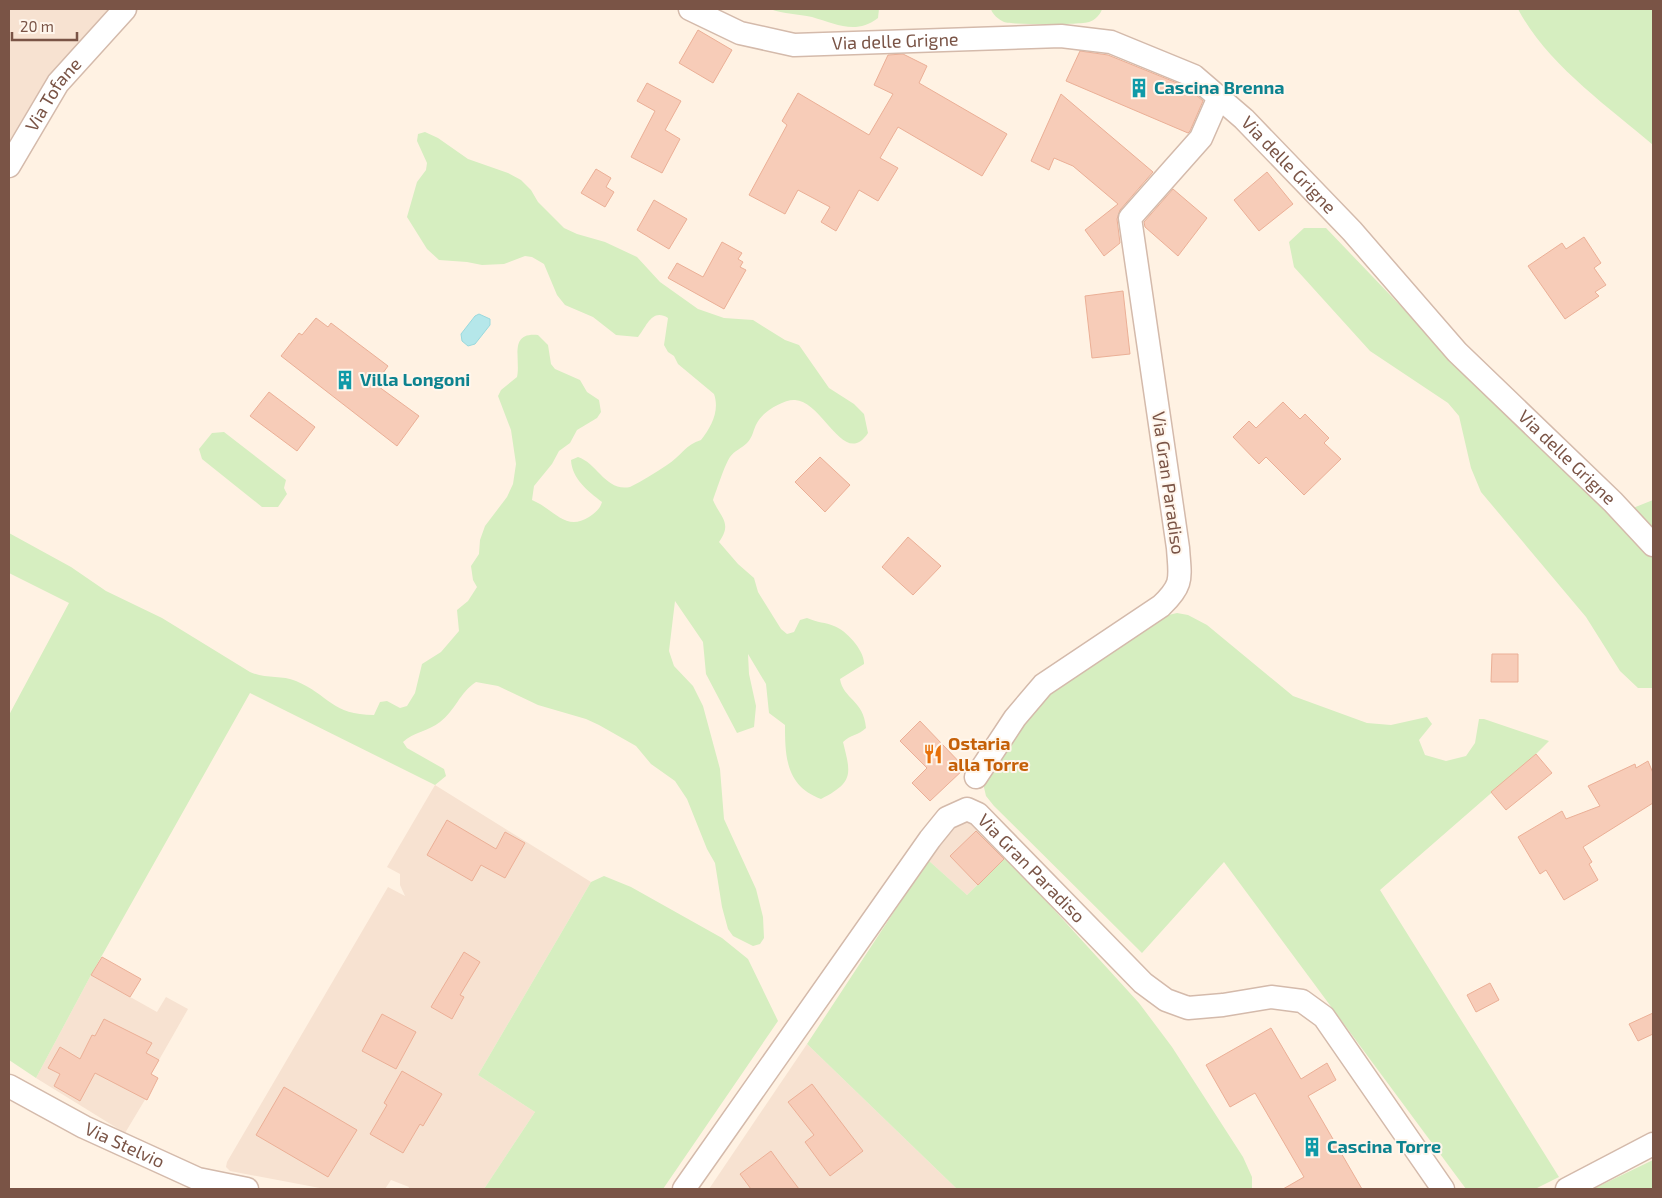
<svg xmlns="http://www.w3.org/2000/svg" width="1662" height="1198" font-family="'Exo 2',sans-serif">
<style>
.residential{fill:#f7e2d1}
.green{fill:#d6eec0}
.water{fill:#b5e7ea;stroke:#9ad9dd}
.building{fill:#f7ccb8;stroke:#ebaf96}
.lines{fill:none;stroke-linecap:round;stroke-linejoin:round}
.street-casing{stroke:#d4baab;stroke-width:25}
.street{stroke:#fff;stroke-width:22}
.labels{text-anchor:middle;stroke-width:4;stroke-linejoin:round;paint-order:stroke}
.street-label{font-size:18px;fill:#7a5446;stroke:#fff6ec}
.culture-label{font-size:18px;font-weight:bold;fill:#0d838f;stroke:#fff6ec;text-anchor:start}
.food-label{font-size:18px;font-weight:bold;fill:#c56008;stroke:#fff6ec;text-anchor:start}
</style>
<rect width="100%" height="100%" fill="#fff2e3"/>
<g class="residential">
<path d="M 9,9 L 112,9 L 79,46 L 9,141 Z"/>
<path d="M 435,785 L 591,882 L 478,1075 L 535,1112 L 484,1189 L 408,1189 L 409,1187 L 391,1180 L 385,1189 L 325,1189 L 230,1171 L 226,1167 L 227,1162 L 388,887 L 405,896 L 400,885 L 400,874 L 387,867 Z"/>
<path d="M 958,817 L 971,821 L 1006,857 L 967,895 L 928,860 Z"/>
<path d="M 91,975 L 157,1012 L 166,997 L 188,1009 L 151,1074 L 158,1078 L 125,1133 L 36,1078 Z"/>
<path d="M 807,1044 L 957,1189 L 709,1189 Z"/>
</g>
<g class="green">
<path d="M 770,9 L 879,9 L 878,18 C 856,35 836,24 812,17 C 798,14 784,14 770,9 Z"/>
<path d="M 991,9 L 1102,9 C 1101,14 1094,21 1089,22 C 1080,25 1013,25 1004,22 C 999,20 992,14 991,9 Z"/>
<path d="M 1518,9 L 1653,9 L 1653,145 C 1607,106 1546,63 1518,9 Z"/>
<path d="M 425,132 L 438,138 L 468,159 L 508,173 L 521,180 L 531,190 L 538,202 L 564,228 L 577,234 L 605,242 L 637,257 L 660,282 L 698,309 L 724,318 L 753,320 L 785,340 L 799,345 L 829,388 L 854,404 L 864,414 L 868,433 C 844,469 824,402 795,400 C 784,399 762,412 757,423 C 753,430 753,437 747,443 C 742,448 734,451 730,457 C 725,464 717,489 713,500 C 720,517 733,523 719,542 L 738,564 L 754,578 L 758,592 L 781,629 L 787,634 L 794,632 L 800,620 L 807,618 C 818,623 825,622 834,626 C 846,630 865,651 864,664 L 840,679 C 843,699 864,700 866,728 C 859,735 850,735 843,742 C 851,774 854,782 821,799 C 786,786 785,757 785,725 L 769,713 L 766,684 L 748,654 L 749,674 L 756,706 L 754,727 L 737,733 L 706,674 L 703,642 L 675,601 L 669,651 L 674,666 L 693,686 L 703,706 L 720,769 L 724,819 L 756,889 L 763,917 L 764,938 L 760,944 L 753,946 L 733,936 L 728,929 L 722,907 L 715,863 L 707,849 L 687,799 L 675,781 L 651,764 L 636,746 L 599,725 L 586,719 L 538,705 L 498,686 L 476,682 C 460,692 455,711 440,722 C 429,731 413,732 403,742 L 407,748 L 444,769 L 446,776 L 435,785 L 250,693 L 91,975 L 36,1078 L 9,1060 L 9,715 L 69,603 L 9,573 L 9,533 L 71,567 L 106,591 L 162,618 L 250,672 C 265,679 281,675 296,681 C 329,695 332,715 374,715 L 380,702 L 387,701 L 400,708 L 407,706 L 415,693 L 422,664 L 441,652 L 459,631 L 457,610 L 468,601 L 477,587 L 473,580 L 471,566 L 479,554 L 480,540 L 485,526 L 507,497 L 513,484 L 516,464 L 511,430 L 498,396 L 501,390 L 517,377 C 521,359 508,332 538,335 L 548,345 L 551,364 L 555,369 L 580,380 L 587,392 L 599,400 L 601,412 L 597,418 L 577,430 L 570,443 L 559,451 L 552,464 L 534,486 L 532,500 C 554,509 565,532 589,517 C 596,512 600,509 602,502 C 588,491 572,479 571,460 L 578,457 C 597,463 606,492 630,487 C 642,481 655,473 667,465 C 680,457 686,444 701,440 C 711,427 720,411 714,394 L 678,364 L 674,356 L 668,352 L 664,345 L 668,318 C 652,308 647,326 638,337 L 616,335 L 593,317 L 565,305 L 557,295 L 544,264 L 532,257 L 525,256 L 504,264 L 482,265 L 467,262 L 439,260 L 427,249 L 407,217 L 417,182 L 426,170 L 427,163 L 417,141 L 418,134 Z"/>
<path d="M 1304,228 L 1326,228 L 1463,371 L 1623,512 L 1653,500 L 1653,688 L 1638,688 L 1620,671 L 1586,617 L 1481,492 L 1471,468 L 1459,416 L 1448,403 L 1370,351 L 1294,267 L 1289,242 Z"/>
<path d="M 224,432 L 286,480 L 284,488 L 287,494 L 278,507 L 262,507 L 202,459 L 199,449 L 212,433 Z"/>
<path d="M 1177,613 L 1188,615 L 1207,625 L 1293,696 L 1367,723 L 1391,725 L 1427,717 L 1432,724 L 1419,740 L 1425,755 L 1446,761 L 1466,756 L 1475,743 L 1479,719 L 1484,719 L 1549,741 L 1536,754 L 1380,890 L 1559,1177 L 1535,1189 L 1466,1189 L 1224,862 L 1142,953 L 994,806 L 986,796 L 982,779 L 1047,687 L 1156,618 Z"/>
<path d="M 1006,857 L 1139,1003 L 1172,1047 L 1243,1157 L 1252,1177 L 1252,1189 L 957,1189 L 807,1044 L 928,860 L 967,895 Z"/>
<path d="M 604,876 L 631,887 L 722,938 L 748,959 L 778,1021 L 663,1189 L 484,1189 L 535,1112 L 478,1075 L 591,882 Z"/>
<path d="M 1653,1160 L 1653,1189 L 1593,1189 Z"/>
</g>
<path class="water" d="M 479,314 L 490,319 L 490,325 L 475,344 L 468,346 L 462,341 L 461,334 L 475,316 Z"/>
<g class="building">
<path d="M 698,30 L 732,50 L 713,83 L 679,63 Z"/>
<path d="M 1080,51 L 1108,55 L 1187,87 L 1203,101 L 1190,131 L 1188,133 L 1066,81 Z"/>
<path d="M 903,54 L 927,66 L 919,83 L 1007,134 L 982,176 L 898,127 L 880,158 L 898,168 L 878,201 L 859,190 L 836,231 L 821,222 L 830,207 L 798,190 L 785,214 L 749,195 L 787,125 L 782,121 L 798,93 L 869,135 L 893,94 L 874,85 L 888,55 Z"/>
<path d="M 647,83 L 681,101 L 665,130 L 680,139 L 662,173 L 631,157 L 655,111 L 637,101 Z"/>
<path d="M 1061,94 L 1153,172 L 1120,210 L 1117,219 L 1120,243 L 1104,256 L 1085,230 L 1118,204 L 1073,166 L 1054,158 L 1049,170 L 1031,161 Z"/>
<path d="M 596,169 L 611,178 L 606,187 L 614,192 L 605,207 L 581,193 Z"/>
<path d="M 1267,172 L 1293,204 L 1259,231 L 1234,200 Z"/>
<path d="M 1173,189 L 1207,218 L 1178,256 L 1145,227 L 1144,222 Z"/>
<path d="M 654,200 L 687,219 L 669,249 L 637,230 Z"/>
<path d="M 1584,237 L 1601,263 L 1594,268 L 1606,285 L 1595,292 L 1599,296 L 1565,319 L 1528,266 L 1562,243 L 1566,249 Z"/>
<path d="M 722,242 L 742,253 L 738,259 L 743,262 L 740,267 L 746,270 L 724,309 L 668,278 L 677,263 L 703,277 Z"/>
<path d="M 1123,291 L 1130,354 L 1092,358 L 1085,296 Z"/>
<path d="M 316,318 L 328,327 L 331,323 L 388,366 L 375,384 L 419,416 L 397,446 L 281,356 L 299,333 L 302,335 Z"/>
<path d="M 269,392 L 315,427 L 297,451 L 250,416 Z"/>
<path d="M 1283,402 L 1300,419 L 1305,414 L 1329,438 L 1324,443 L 1341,459 L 1304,495 L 1266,457 L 1259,464 L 1233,437 L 1249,421 L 1256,428 Z"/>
<path d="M 820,457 L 850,485 L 825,512 L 795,482 Z"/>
<path d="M 908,537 L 941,566 L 913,595 L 882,567 Z"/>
<path d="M 1492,654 L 1518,654 L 1518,682 L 1491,682 Z"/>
<path d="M 920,721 L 965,768 L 930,801 L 912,783 L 927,768 L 900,741 Z"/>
<path d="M 1536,754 L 1552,773 L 1506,810 L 1491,792 Z"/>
<path d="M 1648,761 L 1653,773 L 1653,803 L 1583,847 L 1592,862 L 1589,864 L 1598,880 L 1564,900 L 1546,870 L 1540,874 L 1518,837 L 1562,811 L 1566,819 L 1600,806 L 1588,786 L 1635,764 L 1636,768 Z"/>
<path d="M 447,820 L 496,849 L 505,832 L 525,843 L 505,878 L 481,865 L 472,881 L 427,855 Z"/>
<path d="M 976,831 L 1004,859 L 978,885 L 950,856 Z"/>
<path d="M 464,952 L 480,962 L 460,995 L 464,997 L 452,1019 L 431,1007 Z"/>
<path d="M 102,957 L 141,979 L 130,997 L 91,975 Z"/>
<path d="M 1490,983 L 1499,1000 L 1476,1012 L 1467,995 Z"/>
<path d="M 1653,1013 L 1653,1034 L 1638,1041 L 1629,1024 Z"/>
<path d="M 382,1014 L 416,1032 L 396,1069 L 362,1051 Z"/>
<path d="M 104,1019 L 152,1043 L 146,1053 L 159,1060 L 151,1074 L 158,1078 L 147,1100 L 95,1073 L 80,1101 L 54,1086 L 60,1074 L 48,1068 L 60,1047 L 80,1059 L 92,1035 L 95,1036 Z"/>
<path d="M 1271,1028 L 1301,1079 L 1327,1063 L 1336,1080 L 1308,1096 L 1362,1189 L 1283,1189 L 1304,1177 L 1255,1093 L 1230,1107 L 1206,1065 Z"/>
<path d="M 402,1071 L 442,1094 L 423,1126 L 420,1124 L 403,1153 L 370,1134 L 387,1105 L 384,1103 Z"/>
<path d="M 812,1084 L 863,1151 L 830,1176 L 805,1142 L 814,1135 L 788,1102 Z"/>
<path d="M 284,1087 L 357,1130 L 328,1177 L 256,1135 Z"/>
<path d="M 771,1151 L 784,1169 L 799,1189 L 751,1189 L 740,1174 Z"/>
</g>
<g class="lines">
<defs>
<g id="street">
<path id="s1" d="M 690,9 L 740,33 L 794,45 L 1061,36 L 1111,42 L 1194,76 L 1244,119 L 1352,231 L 1457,352 L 1613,502 L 1653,545"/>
<path id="s2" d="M 9,166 L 58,83 L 125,9"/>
<path d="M 976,777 L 1015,718 L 1043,685 L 1161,606 C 1184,584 1180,578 1178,548 L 1130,218 L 1201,138 L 1219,97"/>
<path id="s3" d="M 9,1086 L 84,1127 L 198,1179 L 247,1189"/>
<path id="s4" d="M 684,1189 L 930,839 L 947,818 L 967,809 L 978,814 L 1143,983 L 1166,1000 L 1188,1008 L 1223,1005 L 1271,997 L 1302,1001 L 1324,1017 L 1443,1189"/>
<path d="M 1567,1189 L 1653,1144"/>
</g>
</defs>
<use href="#street" class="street-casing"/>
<use href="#street" class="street"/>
</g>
<defs>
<symbol id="building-bare" viewBox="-9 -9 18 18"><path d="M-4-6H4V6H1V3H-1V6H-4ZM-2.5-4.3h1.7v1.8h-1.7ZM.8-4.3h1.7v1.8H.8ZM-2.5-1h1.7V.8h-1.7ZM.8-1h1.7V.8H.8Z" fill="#0f9aa8" stroke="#fff6ec" stroke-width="2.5" paint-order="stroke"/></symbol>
<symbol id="restaurant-bare" viewBox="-9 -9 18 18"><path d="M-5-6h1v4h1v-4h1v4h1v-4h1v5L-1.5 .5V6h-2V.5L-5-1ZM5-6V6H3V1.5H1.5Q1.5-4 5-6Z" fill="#e8710a" stroke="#fff6ec" stroke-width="2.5" paint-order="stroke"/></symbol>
</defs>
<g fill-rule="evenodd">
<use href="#building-bare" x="1125" y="74" width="28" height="28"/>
<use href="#building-bare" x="331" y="366" width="28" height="28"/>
<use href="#restaurant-bare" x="919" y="740" width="28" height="28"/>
<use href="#building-bare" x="1298" y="1133" width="28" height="28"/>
</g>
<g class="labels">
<g class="street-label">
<text dy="6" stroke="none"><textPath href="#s1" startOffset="212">Via delle Grigne</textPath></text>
<text dy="6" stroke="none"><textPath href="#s2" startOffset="84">Via Tofane</textPath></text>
<text dy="6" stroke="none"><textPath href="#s1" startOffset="648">Via delle Grigne</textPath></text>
<text dy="6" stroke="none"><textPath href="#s1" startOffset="1052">Via delle Grigne</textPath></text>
<text transform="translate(1168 483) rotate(82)" y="6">Via Gran Paradiso</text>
<text dy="6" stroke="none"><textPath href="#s4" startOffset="565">Via Gran Paradiso</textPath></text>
<text dy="6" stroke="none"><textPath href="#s3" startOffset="130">Via Stelvio</textPath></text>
</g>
<g class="culture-label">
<text x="1154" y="94">Cascina Brenna</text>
<text x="360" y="386">Villa Longoni</text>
<text x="1327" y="1153">Cascina Torre</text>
</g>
<g class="food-label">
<text x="948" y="750">Ostaria<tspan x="948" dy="21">alla Torre</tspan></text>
</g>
</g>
<rect width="1662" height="1198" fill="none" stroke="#7a5446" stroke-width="20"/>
<path d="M12 32v8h65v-8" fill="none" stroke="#7a5446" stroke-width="2.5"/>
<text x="20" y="32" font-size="15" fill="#7a5446" stroke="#fff6ec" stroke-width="4" paint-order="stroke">20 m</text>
</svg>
